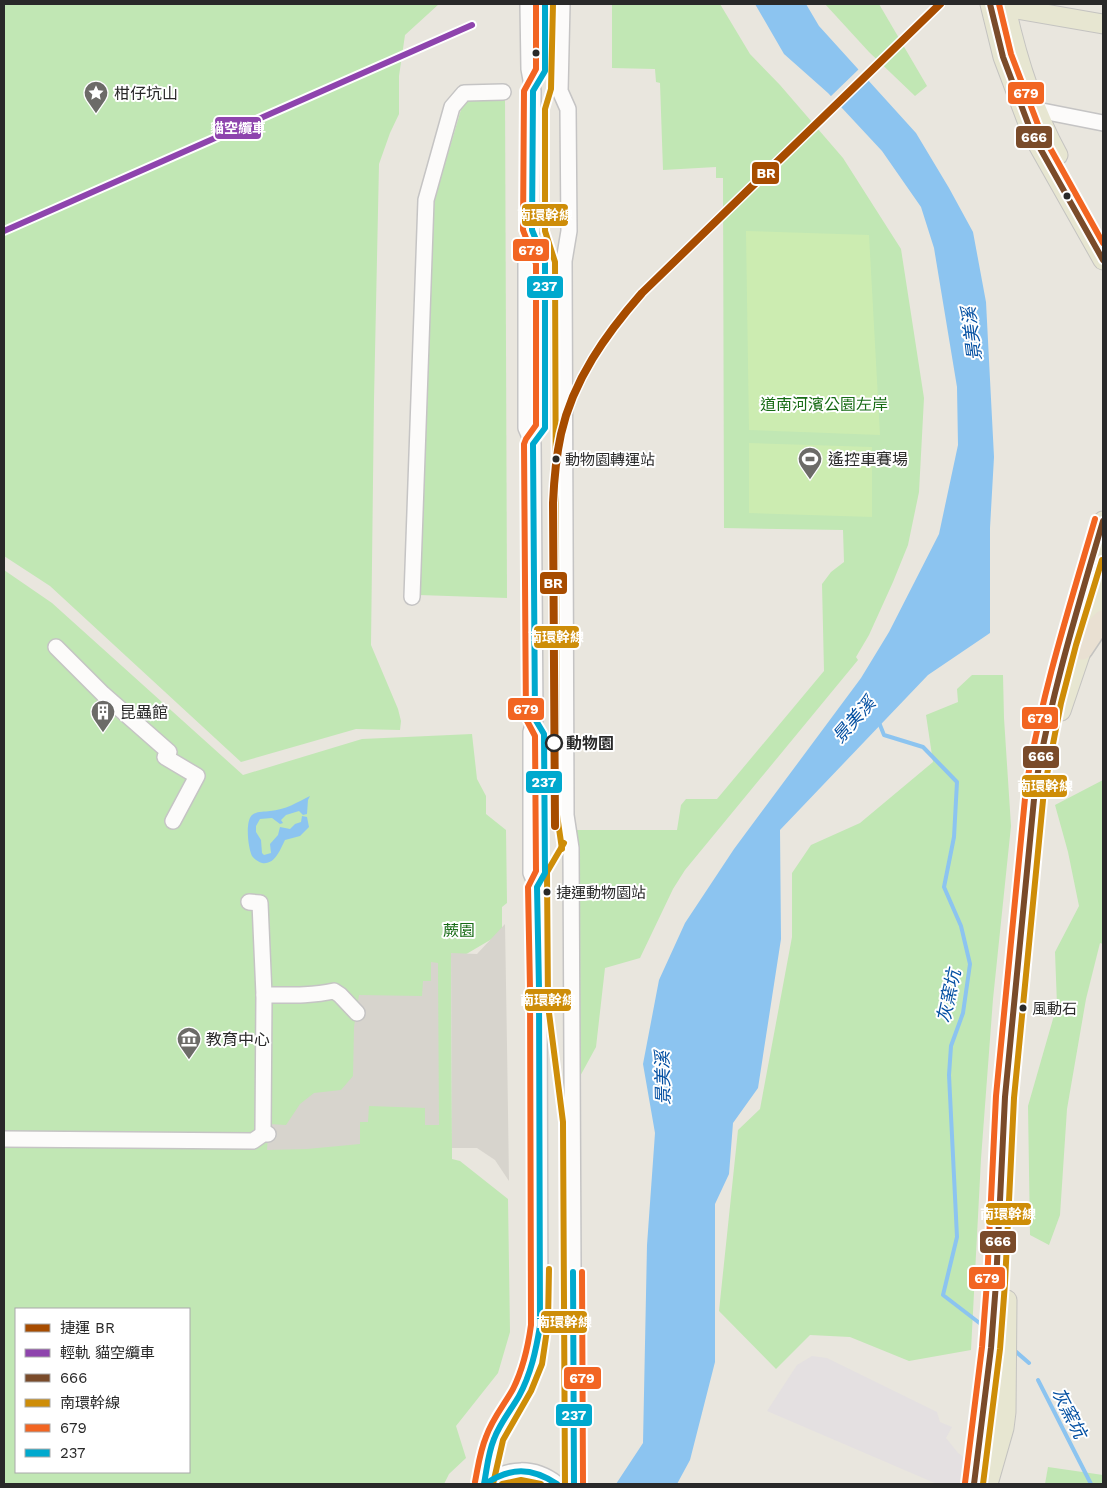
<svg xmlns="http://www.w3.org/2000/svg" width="1107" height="1488" font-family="'Work Sans','Noto Sans TC',sans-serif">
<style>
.industrial{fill:#e4e0e1}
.green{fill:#c1e7b4;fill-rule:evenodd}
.pitch{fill:#ccecb1}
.plaza{fill:#d7d4cd}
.water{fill:#8cc4f0}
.pier{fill:#e9e6de}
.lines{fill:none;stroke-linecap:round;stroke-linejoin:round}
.stream{stroke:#8cc4f0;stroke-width:4}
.minor-casing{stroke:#c5c4c4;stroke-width:18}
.major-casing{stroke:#c4c3c0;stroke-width:21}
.highway-casing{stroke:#c4c3c0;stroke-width:24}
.minor{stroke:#fcfbfa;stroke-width:15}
.major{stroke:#e7e6d1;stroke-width:19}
.highway{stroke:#e9e0d2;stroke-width:21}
.bus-1-casing{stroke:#fff;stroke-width:10}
.bus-2-casing{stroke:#fff;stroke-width:10}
.bus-3-casing{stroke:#fff;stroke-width:10}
.bus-4-casing{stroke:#fff;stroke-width:10}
.bus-1{stroke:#7a4b2a;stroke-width:6}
.bus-2{stroke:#ce8d08;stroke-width:6}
.bus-3{stroke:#f26522;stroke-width:6}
.bus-4{stroke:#00a9ce;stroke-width:6}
.tram-1-casing{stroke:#fff;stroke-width:10}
.tram-1{stroke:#8e44ad;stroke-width:6}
.metro-1-casing{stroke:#fff;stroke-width:11}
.metro-1{stroke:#a74c00;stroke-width:8}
.bus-dot{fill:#292929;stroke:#fff;stroke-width:2}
.stop-dot{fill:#fff;stroke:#292929;stroke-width:2.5}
.labels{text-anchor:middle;stroke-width:4;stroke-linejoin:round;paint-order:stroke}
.bus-label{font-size:15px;fill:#292929;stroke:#fff;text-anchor:start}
.poi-label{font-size:16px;fill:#292929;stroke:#fff;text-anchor:start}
.park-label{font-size:16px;fill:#176b15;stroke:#fff}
.stop-label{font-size:16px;font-weight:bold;fill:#292929;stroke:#fff;text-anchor:start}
.water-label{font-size:18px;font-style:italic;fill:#0450a2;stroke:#fff}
.line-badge{stroke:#fff;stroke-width:2}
.badge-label{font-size:14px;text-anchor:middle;font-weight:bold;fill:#fff}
</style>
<rect width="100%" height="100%" fill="#e9e6de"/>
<path class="industrial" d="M 812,1356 L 827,1358 L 937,1412 L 940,1422 L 952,1427 L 946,1438 L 958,1453 L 966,1459 L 962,1484 L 937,1484 L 767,1411 L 797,1365 Z"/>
<g class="green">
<path d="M 4,4 L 439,4 L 405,35 L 399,76 L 399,114 L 390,133 L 379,164 L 374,400 L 371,645 L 398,709 L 401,721 L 400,730 L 356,729 L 241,762 L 50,586 L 4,556 Z"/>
<path d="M 612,4 L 720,4 L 750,54 L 780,85 L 843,158 L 901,249 L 924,398 L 919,492 L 908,545 L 893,582 L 869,635 L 856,657 L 858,660 L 685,870 L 673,889 L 640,958 L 605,968 L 596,1047 L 578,1080 L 575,830 L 677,830 L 681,805 L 686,799 L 717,799 L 824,671 L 822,584 L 831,572 L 844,562 L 843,530 L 724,528 L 723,178 L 716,178 L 716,167 L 663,170 L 660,83 L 656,82 L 655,69 L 612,68 Z"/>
<path d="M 825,4 L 879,4 L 927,86 L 915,96 L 869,52 Z"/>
<path d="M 472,96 L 505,97 L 507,598 L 419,595 L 432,208 L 462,106 Z"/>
<path d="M 4,570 L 52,603 L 243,775 L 362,739 L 472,734 L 477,779 L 486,796 L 486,814 L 506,830 L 507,903 L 502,907 L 502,933 L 463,956 L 451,957 L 452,1148 L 452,1159 L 460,1161 L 508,1199 L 510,1332 L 498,1373 L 456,1426 L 466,1458 L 449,1474 L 444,1484 L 4,1484 ZM 16,1309 L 189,1309 L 189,1472 L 16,1472 Z"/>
<path d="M 972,675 L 1003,675 L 1004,718 L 1011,826 L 993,999 L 981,1159 L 971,1350 L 909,1361 L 850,1337 L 810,1335 L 776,1369 L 719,1311 L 738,1130 L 760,1109 L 792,937 L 792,873 L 811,845 L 860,823 L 933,762 L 926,715 L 958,702 L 957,689 Z"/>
<path d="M 1103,780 L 1103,944 L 1100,943 L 1086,999 L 1067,1109 L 1060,1215 L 1049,1245 L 1030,1235 L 1028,1106 L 1057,1005 L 1055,952 L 1079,906 L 1068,852 L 1055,805 Z"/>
<path d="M 1048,1467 L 1103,1475 L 1103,1484 L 1045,1484 Z"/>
</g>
<g class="pitch">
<path d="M 746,231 L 869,235 L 880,435 L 749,430 Z"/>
<path d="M 749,443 L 872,447 L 872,517 L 749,513 Z"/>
</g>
<g class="plaza">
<path d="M 505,924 L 507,1045 L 509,1181 L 495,1160 L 477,1148 L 452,1148 L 451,953 L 477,954 Z"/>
<path d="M 431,962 L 438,963 L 439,1125 L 425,1125 L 425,1108 L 369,1106 L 368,1122 L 360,1122 L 360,1144 L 307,1149 L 267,1150 L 269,1124 L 286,1125 L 300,1104 L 314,1093 L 341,1090 L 353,1076 L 354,1027 L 359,995 L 422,996 L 423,981 L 431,981 Z"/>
</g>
<g class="water">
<path d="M 755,4 L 806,4 L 819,26 L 916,133 L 949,188 L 973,232 L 986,302 L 994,457 L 990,528 L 990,633 L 928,675 L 780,830 L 781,939 L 758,1088 L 733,1123 L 729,1174 L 715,1204 L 715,1362 L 690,1460 L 677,1484 L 616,1484 L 643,1443 L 647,1245 L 655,1133 L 643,1064 L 659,980 L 685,923 L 734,849 L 861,678 L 889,632 L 939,534 L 958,445 L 957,387 L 934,248 L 921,207 L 882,151 L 828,93 L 784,54 Z"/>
<path d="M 310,796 L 308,800 L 307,814 L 303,815 L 299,811 L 286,815 L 281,820 L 283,823 L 280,824 L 272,818 L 260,819 L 256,826 L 256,832 L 261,840 L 262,853 L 264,855 L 271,853 L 270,844 L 278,835 L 280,827 L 290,829 L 295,824 L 301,822 L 302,816 L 307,817 L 309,827 L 300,836 L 285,840 C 280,850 275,865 262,863 C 258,862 254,859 252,856 C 248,848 245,821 252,815 C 257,811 264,812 270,811 C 285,810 298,802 310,796 Z"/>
</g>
<path class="pier" d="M 860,68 L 868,76 L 837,106 L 829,98 Z"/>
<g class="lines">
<g class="stream">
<path d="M 878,720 L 884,735 L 923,747 L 957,782 L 954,837 L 944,887 L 961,926 L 970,964 L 963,1013 L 951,1046 L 949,1075 L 957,1237 L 943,1295 L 986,1328"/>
<path d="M 1014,1350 L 1029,1363"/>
<path d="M 1038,1380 L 1091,1484"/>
</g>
<defs>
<g id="minor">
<path d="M 562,4 L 560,91 L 568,109 L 569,231 L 564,261 L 566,815 L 571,848 L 574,1484"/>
<path d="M 1029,112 L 1037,110 L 1103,123"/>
<path d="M 412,597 L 426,200 L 452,107 L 464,93 L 503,92"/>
<path d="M 56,647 L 103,694 L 169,752 L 165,757 L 197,776 L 173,821"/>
<path d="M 249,902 L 260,903 L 264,995 L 263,1134"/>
<path d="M 264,995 C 288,995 311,996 334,991 L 340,995 L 357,1013"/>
<path d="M 4,1139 L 253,1141 L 263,1134 L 268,1134"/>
<path d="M 484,1484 C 487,1469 488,1453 494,1439 C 500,1423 511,1410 519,1396 C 532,1373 536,1350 540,1326 L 539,989 L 537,887 L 531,873 L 531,732 L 535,719 L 533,444 L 526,428 L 526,260 L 532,230 L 533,91 L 529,69 L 528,4"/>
<path d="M 485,1484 C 508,1467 534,1466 557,1484"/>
</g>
<g id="major">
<path d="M 990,4 L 1003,57 L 1032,134 L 1103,260"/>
<path d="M 1005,4 C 1016,55 1033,110 1058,155"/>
<path d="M 995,10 L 1005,7 L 1103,24"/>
<path d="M 1061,711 L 1103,587"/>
<path d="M 974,1484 L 991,1348 L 996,1283 L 1005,1097 L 1035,789 C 1048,697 1078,610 1103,521"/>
<path d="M 988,1484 L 1004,1428 L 1006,1412 L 1007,1300"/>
</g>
<path id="highway" d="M 1082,649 L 1096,628 L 1103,621"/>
</defs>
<use href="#minor" class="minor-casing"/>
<use href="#major" class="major-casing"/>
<use href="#highway" class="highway-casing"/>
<use href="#minor" class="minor"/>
<use href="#major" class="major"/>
<use href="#highway" class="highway"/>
<defs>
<g id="bus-1">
<path d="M 990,4 L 1003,57 L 1032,134 L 1103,260"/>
<path d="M 974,1484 L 991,1348 L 996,1283 L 1005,1097 L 1035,789 C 1050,698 1077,610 1103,521"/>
</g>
<g id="bus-2">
<path d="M 553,4 L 551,89 L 545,109 L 545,231 L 555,262 L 557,815 L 562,849"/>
<path d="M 564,843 L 547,872 L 548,1005 L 563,1122 L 565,1484"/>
<path d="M 493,1484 L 503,1440 L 531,1391 L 542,1364 L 548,1323 L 549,1269"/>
<path d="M 502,1484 L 521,1480 L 541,1484"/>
<path d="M 983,1484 L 1000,1349 L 1005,1283 L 1014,1098 L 1044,790 L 1061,703 L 1076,645 L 1102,560"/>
</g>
<g id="bus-3">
<path d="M 999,4 L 1011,54 L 1040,130 L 1103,243"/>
<path d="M 582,1272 L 583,1484"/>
<path d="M 475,1482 C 478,1467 480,1451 486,1437 C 492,1419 504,1405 513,1389 C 523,1369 528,1347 531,1325 L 530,989 L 528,887 L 536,871 L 535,736 L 526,719 L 524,444 L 526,439 L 536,425 L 536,264 L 523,230 L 524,91 L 536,69 L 536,4"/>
<path d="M 965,1483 L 982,1347 L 987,1282 L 996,1096 L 1026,788 C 1041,696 1069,608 1095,519"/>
</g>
<g id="bus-4">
<path d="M 573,1272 L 574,1484"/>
<path d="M 484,1484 C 487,1469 488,1453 494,1439 C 500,1423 511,1410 519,1396 C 531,1374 536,1350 540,1326 L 539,989 L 537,887 L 545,873 L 544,734 L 535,719 L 533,444 L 545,428 L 545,262 L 532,230 L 533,91 L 545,71 L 545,4"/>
<path d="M 485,1484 C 511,1467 531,1467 557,1484"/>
</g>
</defs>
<use href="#bus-1" class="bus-1-casing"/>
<use href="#bus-2" class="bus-2-casing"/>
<use href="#bus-3" class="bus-3-casing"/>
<use href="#bus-4" class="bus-4-casing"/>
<use href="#bus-1" class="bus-1"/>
<use href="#bus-2" class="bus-2"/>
<use href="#bus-3" class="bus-3"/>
<use href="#bus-4" class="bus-4"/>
<defs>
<path id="tram-1" d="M 4,231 L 472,25"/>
</defs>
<use href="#tram-1" class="tram-1-casing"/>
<use href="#tram-1" class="tram-1"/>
<defs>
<path id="metro-1" d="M 555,826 L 553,503 C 554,480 556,457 561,434 C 573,380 606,334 642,293 L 940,4"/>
</defs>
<use href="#metro-1" class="metro-1-casing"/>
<use href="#metro-1" class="metro-1"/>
</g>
<defs>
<symbol id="sight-pin" viewBox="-11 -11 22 30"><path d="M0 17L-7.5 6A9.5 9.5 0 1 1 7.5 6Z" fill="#6c6b68" stroke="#fff"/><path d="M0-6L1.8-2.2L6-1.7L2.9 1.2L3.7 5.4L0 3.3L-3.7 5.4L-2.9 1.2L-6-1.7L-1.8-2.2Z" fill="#fff"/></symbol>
<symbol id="stadium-pin" viewBox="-11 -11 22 30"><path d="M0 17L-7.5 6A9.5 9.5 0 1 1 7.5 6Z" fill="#6c6b68" stroke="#fff"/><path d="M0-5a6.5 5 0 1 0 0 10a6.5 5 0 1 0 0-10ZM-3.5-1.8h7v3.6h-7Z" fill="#fff"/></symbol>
<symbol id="building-pin" viewBox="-11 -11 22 30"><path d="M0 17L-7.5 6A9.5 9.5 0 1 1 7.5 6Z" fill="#6c6b68" stroke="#fff"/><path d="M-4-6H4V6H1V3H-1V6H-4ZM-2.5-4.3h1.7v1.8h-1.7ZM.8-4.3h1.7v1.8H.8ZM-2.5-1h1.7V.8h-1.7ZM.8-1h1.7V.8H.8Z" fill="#fff"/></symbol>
<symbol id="museum-pin" viewBox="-11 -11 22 30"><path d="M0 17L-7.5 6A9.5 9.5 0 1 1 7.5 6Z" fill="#6c6b68" stroke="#fff"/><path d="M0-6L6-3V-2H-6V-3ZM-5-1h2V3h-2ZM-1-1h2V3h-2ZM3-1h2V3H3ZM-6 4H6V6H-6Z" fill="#fff"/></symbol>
</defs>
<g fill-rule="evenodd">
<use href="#sight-pin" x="82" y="79" width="28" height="38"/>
<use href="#stadium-pin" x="796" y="445" width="28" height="38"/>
<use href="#building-pin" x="89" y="698" width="28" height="38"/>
<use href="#museum-pin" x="175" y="1025" width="28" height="38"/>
</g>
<g class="bus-dot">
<circle cx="536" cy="53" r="4.5"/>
<circle cx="1067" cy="196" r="4.5"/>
<circle cx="556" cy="459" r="4.5"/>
<circle cx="547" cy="892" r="4.5"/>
<circle cx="1023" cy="1008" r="4.5"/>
</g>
<circle class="stop-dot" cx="554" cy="743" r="8"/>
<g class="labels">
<g class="bus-label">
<text x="565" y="465">動物園轉運站</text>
<text x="556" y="898">捷運動物園站</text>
<text x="1032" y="1014">風動石</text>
</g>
<g class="poi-label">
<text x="114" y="99">柑仔坑山</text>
<text x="828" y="465">遙控車賽場</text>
<text x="120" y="718">昆蟲館</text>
<text x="206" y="1045">教育中心</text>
</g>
<g class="park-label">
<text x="824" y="410">道南河濱公園左岸</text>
<text x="459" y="936">蕨園</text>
</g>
<g class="stop-label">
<text x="566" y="749">動物園</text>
</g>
<g class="water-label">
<text transform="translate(972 334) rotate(-97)" y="6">景美溪</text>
<text transform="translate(854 720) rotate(-49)" y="6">景美溪</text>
<text transform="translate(949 996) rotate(-78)" y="6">灰窯坑</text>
<text transform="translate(663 1078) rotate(-91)" y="6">景美溪</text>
<text transform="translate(1069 1413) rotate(63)" y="6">灰窯坑</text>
</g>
</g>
<g class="line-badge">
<rect x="1007" y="81" width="38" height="24" rx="5" fill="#f26522"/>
<rect x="214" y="116" width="48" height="24" rx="5" fill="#8e44ad"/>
<rect x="1015" y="125" width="38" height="24" rx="5" fill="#7a4b2a"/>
<rect x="751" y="161" width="29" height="24" rx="5" fill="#a74c00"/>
<rect x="521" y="203" width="48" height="24" rx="5" fill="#ce8d08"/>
<rect x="512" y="238" width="38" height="24" rx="5" fill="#f26522"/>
<rect x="526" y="275" width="38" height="24" rx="5" fill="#00a9ce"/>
<rect x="539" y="571" width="29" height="24" rx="5" fill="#a74c00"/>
<rect x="533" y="625" width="47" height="24" rx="5" fill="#ce8d08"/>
<rect x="507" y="697" width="38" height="24" rx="5" fill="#f26522"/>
<rect x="1021" y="706" width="38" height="24" rx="5" fill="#f26522"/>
<rect x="1022" y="745" width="38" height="24" rx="5" fill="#7a4b2a"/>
<rect x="525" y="770" width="38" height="24" rx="5" fill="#00a9ce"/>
<rect x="1021" y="774" width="47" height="24" rx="5" fill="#ce8d08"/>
<rect x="524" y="988" width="48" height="24" rx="5" fill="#ce8d08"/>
<rect x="985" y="1202" width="47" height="24" rx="5" fill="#ce8d08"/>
<rect x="979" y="1230" width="38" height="24" rx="5" fill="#7a4b2a"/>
<rect x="968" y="1266" width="38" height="24" rx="5" fill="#f26522"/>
<rect x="540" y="1310" width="48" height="24" rx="5" fill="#ce8d08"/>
<rect x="563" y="1366" width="39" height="24" rx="5" fill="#f26522"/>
<rect x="555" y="1403" width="38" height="24" rx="5" fill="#00a9ce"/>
</g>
<g class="badge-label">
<text x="1026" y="98">679</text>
<text x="238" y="133">貓空纜車</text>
<text x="1034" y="142">666</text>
<text x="766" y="178">BR</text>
<text x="545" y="220">南環幹線</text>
<text x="531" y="255">679</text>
<text x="545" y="291">237</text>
<text x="553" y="588">BR</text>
<text x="556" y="642">南環幹線</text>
<text x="526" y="714">679</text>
<text x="1040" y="723">679</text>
<text x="1041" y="761">666</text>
<text x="544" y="787">237</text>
<text x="1045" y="791">南環幹線</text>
<text x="548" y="1005">南環幹線</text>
<text x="1008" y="1219">南環幹線</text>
<text x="998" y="1246">666</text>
<text x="987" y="1283">679</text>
<text x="564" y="1327">南環幹線</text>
<text x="582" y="1383">679</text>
<text x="574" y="1420">237</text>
</g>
<rect width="1107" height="1488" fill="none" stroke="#292929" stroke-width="10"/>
<rect x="15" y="1308" width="175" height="165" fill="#ffffff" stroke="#a9a9a9"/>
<rect x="25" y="1324" width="25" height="8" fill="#a74c00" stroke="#a9a9a9"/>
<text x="60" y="1333" font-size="15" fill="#292929">捷運 BR</text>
<rect x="25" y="1349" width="25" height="8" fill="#8e44ad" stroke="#a9a9a9"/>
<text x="60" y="1358" font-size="15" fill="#292929">輕軌 貓空纜車</text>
<rect x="25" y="1374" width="25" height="8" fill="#7a4b2a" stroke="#a9a9a9"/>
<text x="60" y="1383" font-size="15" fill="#292929">666</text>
<rect x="25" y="1399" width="25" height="8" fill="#ce8d08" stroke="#a9a9a9"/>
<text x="60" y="1408" font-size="15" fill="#292929">南環幹線</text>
<rect x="25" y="1424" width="25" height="8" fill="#f26522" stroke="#a9a9a9"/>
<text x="60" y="1433" font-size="15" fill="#292929">679</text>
<rect x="25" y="1449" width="25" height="8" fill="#00a9ce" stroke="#a9a9a9"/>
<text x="60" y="1458" font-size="15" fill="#292929">237</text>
</svg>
